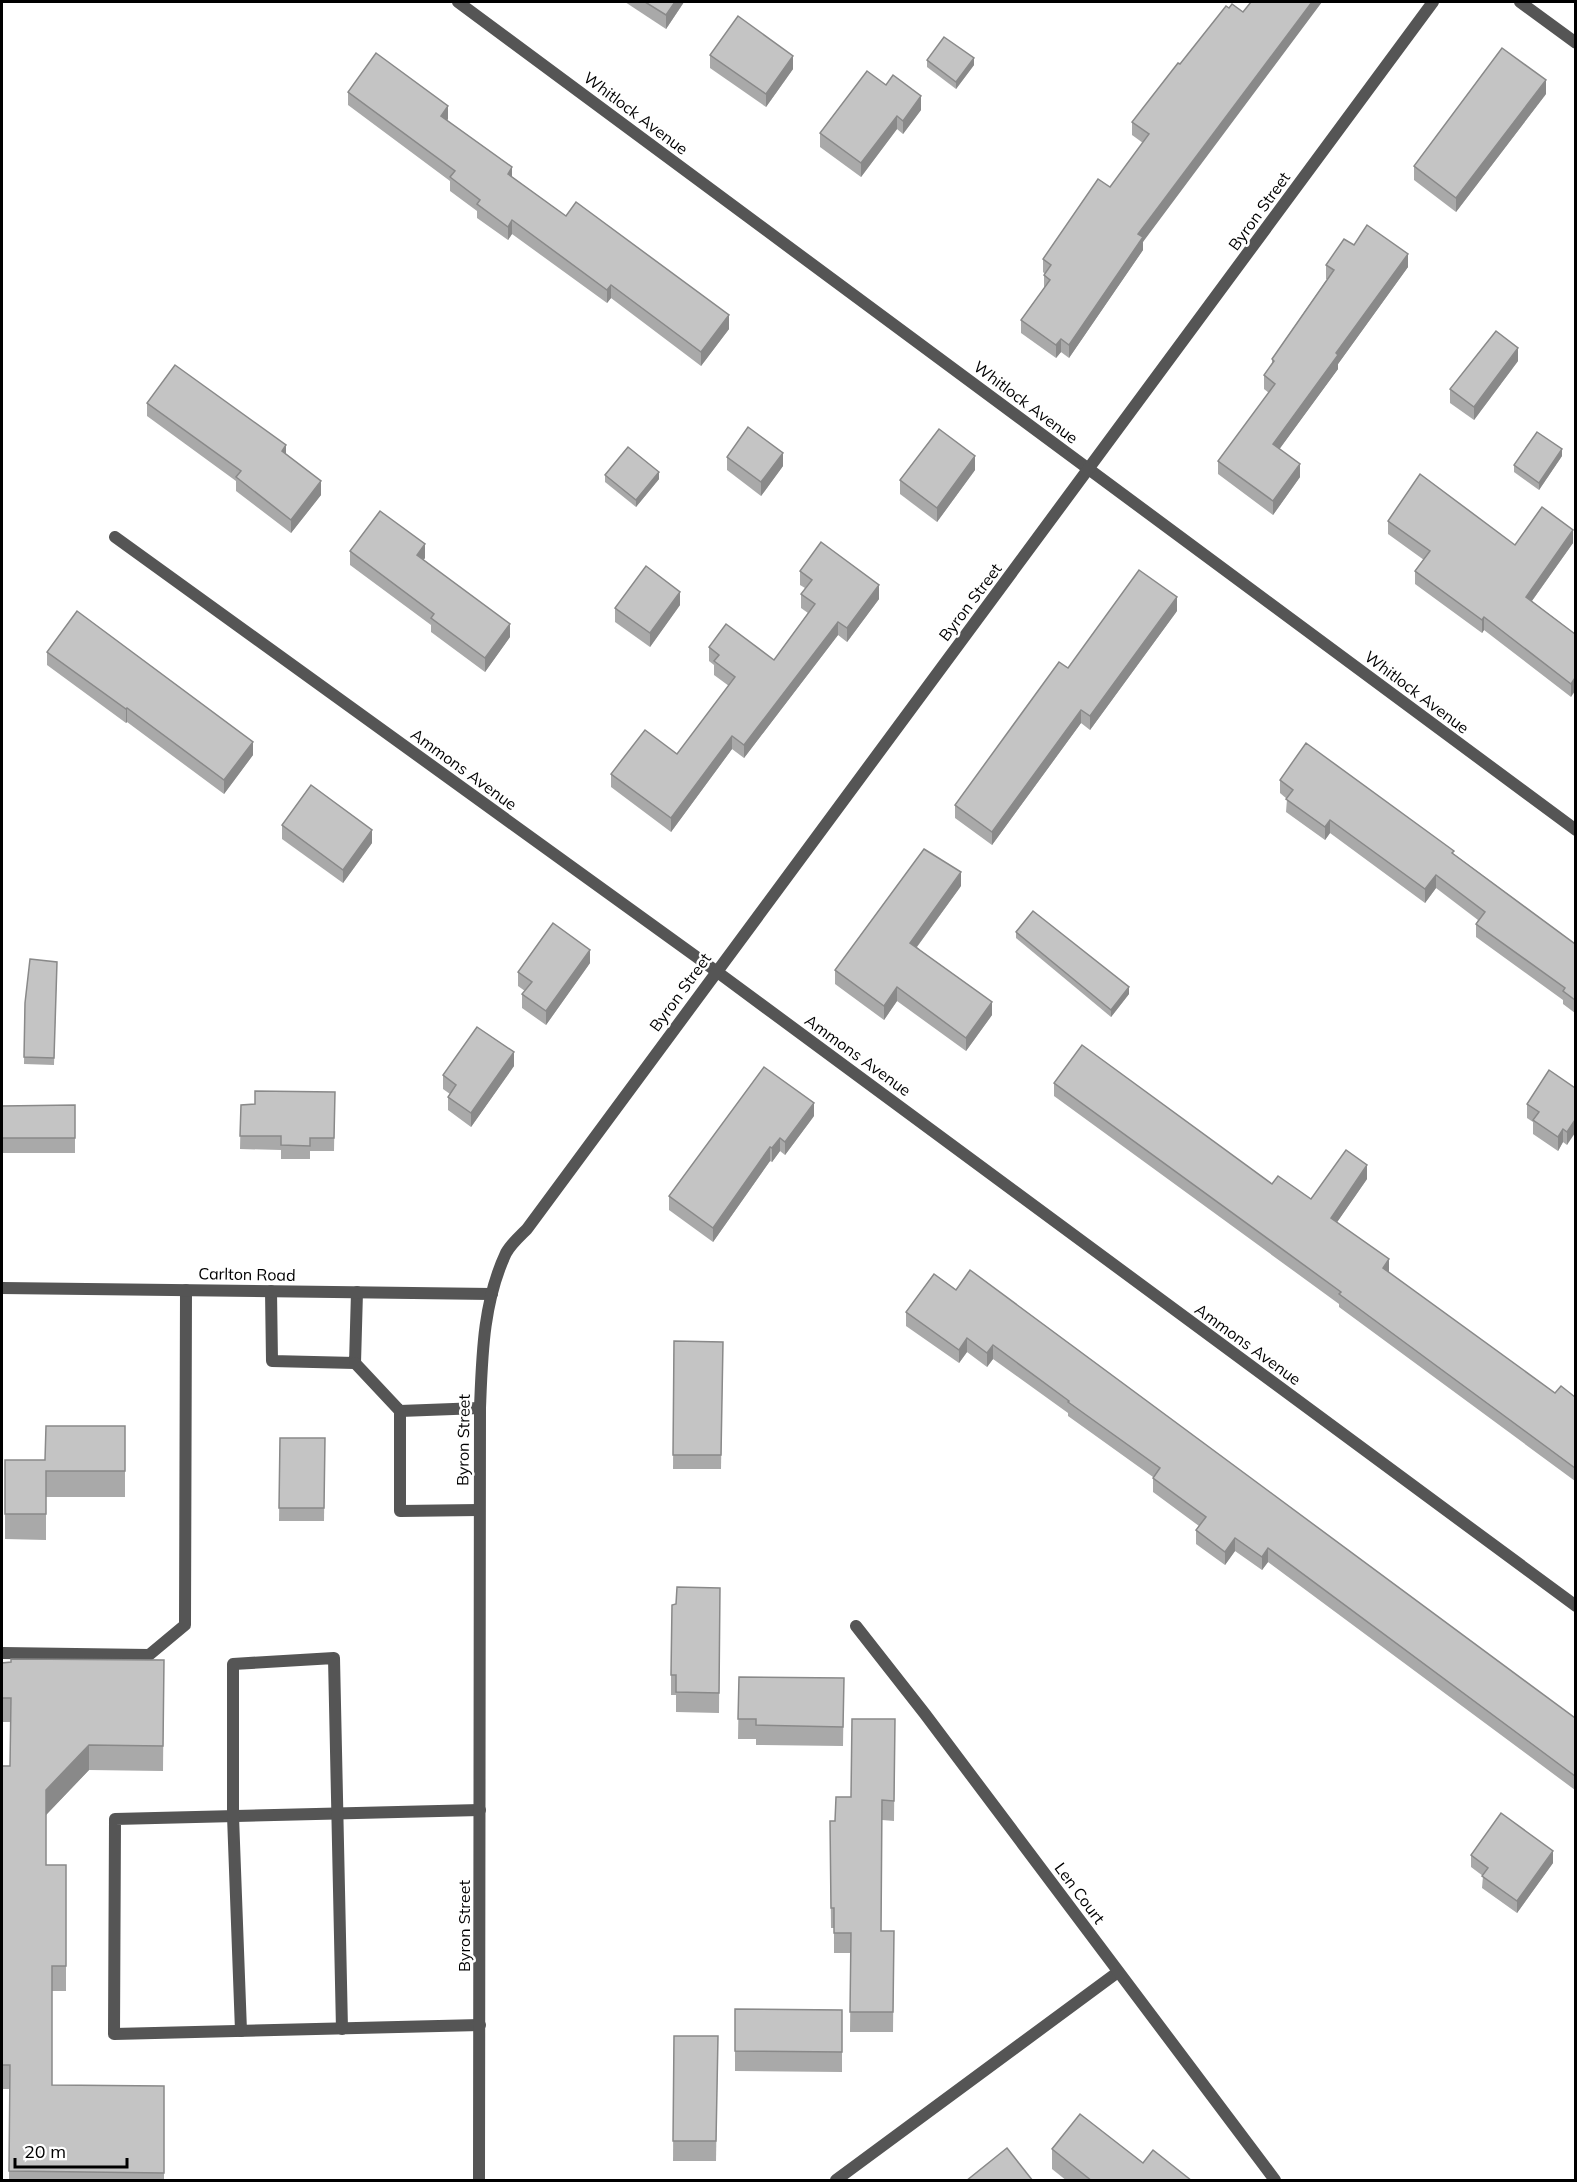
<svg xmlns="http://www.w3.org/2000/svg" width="1577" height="2182" font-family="Mulish,sans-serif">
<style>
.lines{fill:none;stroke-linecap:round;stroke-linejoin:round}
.lane{stroke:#555;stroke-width:12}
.street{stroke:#555;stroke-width:12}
.wall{fill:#a9a9a9}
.shaded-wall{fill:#898989}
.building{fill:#c4c4c4;stroke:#898989;stroke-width:1.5}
.labels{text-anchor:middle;stroke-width:5;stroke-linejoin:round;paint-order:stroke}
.street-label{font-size:16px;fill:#000;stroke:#fff}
</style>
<rect width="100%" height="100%" fill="#fff"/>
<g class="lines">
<g class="lane">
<path d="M 271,1291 L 272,1361 L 355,1363 L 357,1292"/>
<path d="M 355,1363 L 400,1411 L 480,1408"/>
<path d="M 400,1411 L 400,1511 L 479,1510"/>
<path d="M 2,1653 L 149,1655 L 185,1625 L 186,1290"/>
<path d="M 480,2025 L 114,2034 L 115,1819 L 480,1810"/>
<path d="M 241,2031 L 233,1816 L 233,1664 L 334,1658 L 342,2029"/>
<path d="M 836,2180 L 1118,1972"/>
</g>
<g class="street">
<path d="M 458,2 L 1576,830"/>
<path d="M 1520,2 L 1576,43"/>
<path d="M 115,537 L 716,971 L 1576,1606"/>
<path d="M 2,1288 L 492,1294"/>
<path d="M 856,1626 L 925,1714 L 1275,2180"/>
<path d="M 479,2180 L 480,1408 C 482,1356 483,1302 506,1253 C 511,1244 520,1236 527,1229 L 1433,2"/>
</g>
</g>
<g class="wall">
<path d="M 625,2 L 684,2 L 666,29 Z"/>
<path d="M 710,55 L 793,69 L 766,107 L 710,68 Z"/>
<path d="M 927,60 L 974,65 L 956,89 L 927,67 Z"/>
<path d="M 1180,64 L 1143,242 L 1143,250 L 1069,358 L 1061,352 L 1056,358 L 1021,333 L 1021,320 L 1044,288 L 1044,275 L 1045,274 L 1043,272 L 1043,259 L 1110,187 L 1143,143 L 1132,135 L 1132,122 Z"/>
<path d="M 348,92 L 448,119 L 447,120 L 512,177 L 566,216 L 729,329 L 701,366 L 611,298 L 607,303 L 512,234 L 508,240 L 477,218 L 477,211 L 450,191 L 450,181 L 348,105 Z"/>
<path d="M 1546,94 L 1456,212 L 1414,180 L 1414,166 Z"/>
<path d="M 921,110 L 903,134 L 897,129 L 861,177 L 820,147 L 820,133 Z"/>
<path d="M 1354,245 L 1408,267 L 1338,364 L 1338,369 L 1279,449 L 1300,477 L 1273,515 L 1218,474 L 1218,461 L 1269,393 L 1264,389 L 1264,375 L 1272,364 L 1272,359 L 1327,279 L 1326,279 L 1326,265 Z"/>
<path d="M 1518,361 L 1474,420 L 1450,403 L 1450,389 Z"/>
<path d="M 147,403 L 286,455 L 321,495 L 291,533 L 236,491 L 236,481 L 147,416 Z"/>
<path d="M 1562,456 L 1539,490 L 1514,472 L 1514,465 Z"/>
<path d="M 727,457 L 783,466 L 761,496 L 727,470 Z"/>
<path d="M 975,470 L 937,522 L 900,494 L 900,480 Z"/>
<path d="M 605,475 L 659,479 L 636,507 L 605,482 Z"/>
<path d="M 1388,521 L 1515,545 L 1573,543 L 1532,601 L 1575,634 L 1571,697 L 1484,630 L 1482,633 L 1415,584 L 1415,571 L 1424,560 L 1388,534 Z"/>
<path d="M 350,551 L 425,558 L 423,560 L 510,637 L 485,672 L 431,632 L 431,625 L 350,565 Z"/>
<path d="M 800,571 L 879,599 L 847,642 L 838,635 L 744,758 L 732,749 L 671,832 L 611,787 L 611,774 L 677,754 L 729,686 L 714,675 L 714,665 L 709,661 L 709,647 L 774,660 L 808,613 L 801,608 L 801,594 L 805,588 L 800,585 Z"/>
<path d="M 680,605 L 650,647 L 615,622 L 615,608 Z"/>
<path d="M 1177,611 L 1090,730 L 1081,723 L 992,845 L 955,818 L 955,805 L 1068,668 Z"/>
<path d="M 47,652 L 253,755 L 224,794 L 127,722 L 126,723 L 47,665 Z"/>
<path d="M 1280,780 L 1454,854 L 1575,944 L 1575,1013 L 1563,1004 L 1563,1000 L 1476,937 L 1476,924 L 1478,920 L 1436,888 L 1425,903 L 1330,833 L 1325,840 L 1286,812 L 1287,799 L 1280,793 Z"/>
<path d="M 282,825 L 372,843 L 343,883 L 282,839 Z"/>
<path d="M 961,886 L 917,947 L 992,1015 L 966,1051 L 897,1001 L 884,1020 L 835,984 L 835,970 Z"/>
<path d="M 1016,932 L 1129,994 L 1111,1017 L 1016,938 Z"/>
<path d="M 57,962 L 54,1065 L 24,1064 L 25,1003 Z"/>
<path d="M 590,963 L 546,1025 L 522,1008 L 522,994 L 525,991 L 518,986 L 518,972 Z"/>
<path d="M 514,1066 L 471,1127 L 448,1110 L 448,1097 L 450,1094 L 443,1089 L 443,1075 Z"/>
<path d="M 1054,1083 L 1272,1184 L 1311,1199 L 1367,1179 L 1337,1222 L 1389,1273 L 1555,1393 L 1575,1397 L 1575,1481 L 1339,1307 L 1339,1304 L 1054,1096 Z"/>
<path d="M 1575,1088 L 1567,1145 L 1563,1142 L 1558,1151 L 1533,1134 L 1533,1122 L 1527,1118 L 1527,1104 Z"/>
<path d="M 335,1092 L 334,1151 L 310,1151 L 310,1159 L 281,1159 L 281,1150 L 240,1149 L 241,1105 L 255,1104 Z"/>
<path d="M 75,1105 L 75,1153 L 2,1153 L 2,1106 Z"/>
<path d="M 814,1116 L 785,1155 L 780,1151 L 772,1162 L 770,1161 L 713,1242 L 669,1210 L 669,1196 Z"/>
<path d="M 934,1274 L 1575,1718 L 1575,1790 L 1268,1562 L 1262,1570 L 1235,1551 L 1225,1565 L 1196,1544 L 1196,1530 L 1199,1526 L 1153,1492 L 1153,1477 L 1068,1416 L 1068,1413 L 993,1359 L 987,1367 L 967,1352 L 959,1363 L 906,1326 L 906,1312 Z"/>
<path d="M 674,1341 L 723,1342 L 721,1469 L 673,1469 Z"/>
<path d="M 125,1426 L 125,1497 L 46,1497 L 46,1540 L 5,1539 L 5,1460 L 45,1460 Z"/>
<path d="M 280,1438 L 325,1438 L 324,1521 L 279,1521 Z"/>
<path d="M 720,1588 L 719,1713 L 676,1712 L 676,1695 L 671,1695 L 671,1675 L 676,1604 Z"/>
<path d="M 164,1660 L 163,1771 L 89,1770 L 46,1815 L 46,1865 L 66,1865 L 66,1991 L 52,1991 L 52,2085 L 164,2086 L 164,2181 L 9,2181 L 9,2089 L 2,2089 L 2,1766 L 10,1766 L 11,1722 L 2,1722 L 2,1663 Z"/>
<path d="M 739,1677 L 844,1678 L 843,1746 L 756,1745 L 756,1739 L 738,1739 Z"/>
<path d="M 895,1719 L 894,1821 L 882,1820 L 881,1931 L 894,1931 L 893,2032 L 850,2032 L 851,1953 L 834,1953 L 834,1928 L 831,1928 L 830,1821 L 835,1821 L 851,1797 Z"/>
<path d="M 1471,1855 L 1553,1863 L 1517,1913 L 1482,1888 L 1483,1876 L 1471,1867 Z"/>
<path d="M 735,2009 L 842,2010 L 842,2072 L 735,2071 Z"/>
<path d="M 674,2036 L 718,2036 L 716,2161 L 673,2161 Z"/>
<path d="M 1052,2149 L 1143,2163 L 1192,2181 L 1067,2181 L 1052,2169 Z"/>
</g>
<g class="shaded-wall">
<path d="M 675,2 L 684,2 L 666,29 L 666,15 Z"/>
<path d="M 1312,2 L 1322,2 L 1143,242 L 1143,250 L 1069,358 L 1069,345 L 1138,234 Z"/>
<path d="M 793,56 L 793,69 L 766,107 L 766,94 Z"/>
<path d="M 974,58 L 974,65 L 956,89 L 956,82 Z"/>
<path d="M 1546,80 L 1546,94 L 1456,212 L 1456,198 Z"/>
<path d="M 921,96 L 921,110 L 903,134 L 903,121 Z"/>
<path d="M 448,106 L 448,119 L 441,129 L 441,116 Z"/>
<path d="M 897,116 L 897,129 L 861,177 L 861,163 Z"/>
<path d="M 512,167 L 512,181 L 508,174 Z"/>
<path d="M 512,220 L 512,234 L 508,240 L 508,227 Z"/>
<path d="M 1408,254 L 1408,267 L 1338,364 L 1338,369 L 1273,458 L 1273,444 L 1336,353 Z"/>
<path d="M 611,285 L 611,298 L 607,303 L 607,290 Z"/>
<path d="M 729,315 L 729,329 L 701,366 L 701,352 Z"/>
<path d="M 1061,339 L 1061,352 L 1056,358 L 1056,345 Z"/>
<path d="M 1518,348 L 1518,361 L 1474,420 L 1474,407 Z"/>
<path d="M 286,445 L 286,459 L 282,451 Z"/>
<path d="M 1562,449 L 1562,456 L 1539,490 L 1539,483 Z"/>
<path d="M 783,453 L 783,466 L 761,496 L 761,482 Z"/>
<path d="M 975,456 L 975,470 L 937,522 L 937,508 Z"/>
<path d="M 1300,464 L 1300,477 L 1273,515 L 1273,501 Z"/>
<path d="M 659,472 L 659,479 L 636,507 L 636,500 Z"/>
<path d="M 321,481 L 321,495 L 291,533 L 291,520 Z"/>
<path d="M 1573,530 L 1573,543 L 1526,609 L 1526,597 Z"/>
<path d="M 425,544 L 425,558 L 417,568 L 417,555 Z"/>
<path d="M 879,585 L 879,599 L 847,642 L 847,628 Z"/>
<path d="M 680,592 L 680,605 L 650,647 L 650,633 Z"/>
<path d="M 1177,597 L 1177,611 L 1090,730 L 1090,716 Z"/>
<path d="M 1484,617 L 1484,630 L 1482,633 L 1482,620 Z"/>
<path d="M 838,622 L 838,635 L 744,758 L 744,745 Z"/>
<path d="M 510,624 L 510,637 L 485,672 L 485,658 Z"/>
<path d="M 1575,678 L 1575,691 L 1571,697 L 1571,684 Z"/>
<path d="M 127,708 L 127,722 L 126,723 L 126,709 Z"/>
<path d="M 1081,710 L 1081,723 L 992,845 L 992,832 Z"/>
<path d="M 732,736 L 732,749 L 671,832 L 671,818 Z"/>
<path d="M 253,742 L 253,755 L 224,794 L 224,780 Z"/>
<path d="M 1330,820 L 1330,833 L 1325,840 L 1325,827 Z"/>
<path d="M 372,830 L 372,843 L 343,883 L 343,870 Z"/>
<path d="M 961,872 L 961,886 L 910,956 L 910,943 Z"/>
<path d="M 1436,875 L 1436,888 L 1425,903 L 1425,889 Z"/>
<path d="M 590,950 L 590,963 L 546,1025 L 546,1011 Z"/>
<path d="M 897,987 L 897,1001 L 884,1020 L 884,1006 Z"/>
<path d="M 1129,987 L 1129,994 L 1111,1017 L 1111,1010 Z"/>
<path d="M 992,1002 L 992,1015 L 966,1051 L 966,1038 Z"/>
<path d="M 514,1052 L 514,1066 L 471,1127 L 471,1113 Z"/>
<path d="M 814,1103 L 814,1116 L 785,1155 L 785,1142 Z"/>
<path d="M 1575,1120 L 1575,1133 L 1567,1145 L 1567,1132 Z"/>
<path d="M 1563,1129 L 1563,1142 L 1558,1151 L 1558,1137 Z"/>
<path d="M 780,1138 L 780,1151 L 772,1162 L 772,1148 Z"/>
<path d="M 770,1147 L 770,1161 L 713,1242 L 713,1228 Z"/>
<path d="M 1367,1165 L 1367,1179 L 1331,1231 L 1331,1218 Z"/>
<path d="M 1389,1259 L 1389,1273 L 1383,1268 Z"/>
<path d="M 967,1338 L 967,1352 L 959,1363 L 959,1350 Z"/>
<path d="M 993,1345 L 993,1359 L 987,1367 L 987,1353 Z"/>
<path d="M 1235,1538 L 1235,1551 L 1225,1565 L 1225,1552 Z"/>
<path d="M 1268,1548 L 1268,1562 L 1262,1570 L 1262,1557 Z"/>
<path d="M 89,1745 L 89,1770 L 46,1815 L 46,1790 Z"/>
<path d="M 1553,1851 L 1553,1863 L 1517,1913 L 1517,1901 Z"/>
</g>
<g class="building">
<path d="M 645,2 L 675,2 L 666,15 Z"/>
<path d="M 1251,2 L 1312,2 L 1138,234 L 1143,237 L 1069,345 L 1061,339 L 1056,345 L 1021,320 L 1050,280 L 1044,275 L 1051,265 L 1043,259 L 1098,179 L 1110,187 L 1149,134 L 1132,122 L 1178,63 L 1180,64 L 1226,6 L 1229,8 L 1232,4 L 1243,12 Z"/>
<path d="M 738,16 L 793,56 L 766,94 L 710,55 Z"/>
<path d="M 944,37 L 974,58 L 956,82 L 927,60 Z"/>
<path d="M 1502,48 L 1546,80 L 1456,198 L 1414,166 Z"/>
<path d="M 376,53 L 448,106 L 441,116 L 512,167 L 508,174 L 566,216 L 576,202 L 729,315 L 701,352 L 611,285 L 607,290 L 512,220 L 508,227 L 477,204 L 480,200 L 450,177 L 455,171 L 348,92 Z"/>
<path d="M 867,71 L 886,85 L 893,75 L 921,96 L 903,121 L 897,116 L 861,163 L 820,133 Z"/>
<path d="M 1367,225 L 1408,254 L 1336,353 L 1338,355 L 1273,444 L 1300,464 L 1273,501 L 1218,461 L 1275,384 L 1264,375 L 1274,361 L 1272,359 L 1334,270 L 1326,265 L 1344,239 L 1354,245 Z"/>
<path d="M 1496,331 L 1518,348 L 1474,407 L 1450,389 Z"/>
<path d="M 175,365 L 286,445 L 282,451 L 321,481 L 291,520 L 236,477 L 241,471 L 147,403 Z"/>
<path d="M 748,427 L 783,453 L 761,482 L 727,457 Z"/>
<path d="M 939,429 L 975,456 L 937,508 L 900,480 Z"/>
<path d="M 1537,432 L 1562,449 L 1539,483 L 1514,465 Z"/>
<path d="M 628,447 L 659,472 L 636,500 L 605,475 Z"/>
<path d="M 1420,474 L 1515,545 L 1542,507 L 1573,530 L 1526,597 L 1575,634 L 1575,678 L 1571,684 L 1484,617 L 1482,620 L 1415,571 L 1430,551 L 1388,521 Z"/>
<path d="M 380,511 L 425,544 L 417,555 L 510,624 L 485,658 L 431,618 L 434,614 L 350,551 Z"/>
<path d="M 821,542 L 879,585 L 847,628 L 838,622 L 744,745 L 732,736 L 671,818 L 611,774 L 645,730 L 677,754 L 735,677 L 714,661 L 719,655 L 709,647 L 726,624 L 774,660 L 815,604 L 801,594 L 812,580 L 800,571 Z"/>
<path d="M 646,566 L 680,592 L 650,633 L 615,608 Z"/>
<path d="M 1139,570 L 1177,597 L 1090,716 L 1081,710 L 992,832 L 955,805 L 1059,662 L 1068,668 Z"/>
<path d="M 77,611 L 253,742 L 224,780 L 127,708 L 126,709 L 47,652 Z"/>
<path d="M 1306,743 L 1454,851 L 1452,853 L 1575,944 L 1575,1000 L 1563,991 L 1565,988 L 1476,924 L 1485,912 L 1436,875 L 1425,889 L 1330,820 L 1325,827 L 1286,799 L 1293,790 L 1280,780 Z"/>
<path d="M 311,785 L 372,830 L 343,870 L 282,825 Z"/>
<path d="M 924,849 L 961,872 L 910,943 L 992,1002 L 966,1038 L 897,987 L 884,1006 L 835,970 Z"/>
<path d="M 1033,911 L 1129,987 L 1111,1010 L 1016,932 Z"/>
<path d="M 553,923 L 590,950 L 546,1011 L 522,994 L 532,982 L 518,972 Z"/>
<path d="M 30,959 L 57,962 L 54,1058 L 24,1057 L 25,1003 Z"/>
<path d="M 477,1027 L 514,1052 L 471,1113 L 448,1097 L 456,1085 L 443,1075 Z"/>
<path d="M 1082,1045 L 1272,1184 L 1278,1176 L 1311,1199 L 1346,1150 L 1367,1165 L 1331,1218 L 1389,1259 L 1383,1268 L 1555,1393 L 1561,1386 L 1575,1397 L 1575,1468 L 1339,1294 L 1341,1292 L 1054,1083 Z"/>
<path d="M 764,1067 L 814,1103 L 785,1142 L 780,1138 L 772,1148 L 770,1147 L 713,1228 L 669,1196 Z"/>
<path d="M 1549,1070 L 1575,1088 L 1575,1120 L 1567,1132 L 1563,1129 L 1558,1137 L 1533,1120 L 1539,1112 L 1527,1104 Z"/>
<path d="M 255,1091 L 335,1092 L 334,1138 L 310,1138 L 310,1146 L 281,1145 L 281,1136 L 240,1136 L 241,1105 L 255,1104 Z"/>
<path d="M 75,1105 L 75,1138 L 2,1138 L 2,1106 Z"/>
<path d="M 970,1270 L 1575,1718 L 1575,1776 L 1268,1548 L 1262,1557 L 1235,1538 L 1225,1552 L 1196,1530 L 1206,1517 L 1153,1478 L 1160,1468 L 1068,1402 L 1069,1401 L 993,1345 L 987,1353 L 967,1338 L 959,1350 L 906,1312 L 934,1274 L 956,1290 Z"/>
<path d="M 674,1341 L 723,1342 L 721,1455 L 673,1455 Z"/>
<path d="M 46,1426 L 125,1426 L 125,1471 L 46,1471 L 46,1514 L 5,1514 L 5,1460 L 45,1460 Z"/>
<path d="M 280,1438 L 325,1438 L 324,1508 L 279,1508 Z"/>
<path d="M 677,1587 L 720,1588 L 719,1693 L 676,1692 L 676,1675 L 671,1675 L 672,1605 L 676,1604 Z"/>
<path d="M 11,1659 L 164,1660 L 163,1746 L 89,1745 L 46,1790 L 46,1865 L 66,1865 L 66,1966 L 52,1966 L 52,2085 L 164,2086 L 164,2173 L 9,2171 L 10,2065 L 2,2065 L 2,1766 L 10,1766 L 11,1698 L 2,1698 L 2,1663 L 11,1662 Z"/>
<path d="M 739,1677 L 844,1678 L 843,1727 L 756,1725 L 756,1719 L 738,1719 Z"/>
<path d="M 852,1719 L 895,1719 L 894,1801 L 882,1800 L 881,1931 L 894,1931 L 893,2012 L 850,2012 L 851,1933 L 834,1933 L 834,1908 L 831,1908 L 830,1821 L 835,1821 L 836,1797 L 851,1797 Z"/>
<path d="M 1501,1813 L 1553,1851 L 1517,1901 L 1482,1876 L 1488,1868 L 1471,1855 Z"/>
<path d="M 735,2009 L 842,2010 L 842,2052 L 735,2051 Z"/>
<path d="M 674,2036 L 718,2036 L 716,2141 L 673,2141 Z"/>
<path d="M 1080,2114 L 1143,2163 L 1153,2150 L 1192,2181 L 1092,2181 L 1052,2149 Z"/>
<path d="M 1007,2148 L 1033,2181 L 966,2181 Z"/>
</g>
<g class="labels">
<g class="street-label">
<text transform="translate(636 113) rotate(37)" y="6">Whitlock Avenue</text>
<text transform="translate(1259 211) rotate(-54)" y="6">Byron Street</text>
<text transform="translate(1026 402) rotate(37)" y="6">Whitlock Avenue</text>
<text transform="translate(970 602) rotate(-53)" y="6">Byron Street</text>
<text transform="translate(1417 692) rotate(37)" y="6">Whitlock Avenue</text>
<text transform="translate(464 769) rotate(36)" y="6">Ammons Avenue</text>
<text transform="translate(680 992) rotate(-54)" y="6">Byron Street</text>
<text transform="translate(858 1055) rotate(36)" y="6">Ammons Avenue</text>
<text transform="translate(247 1274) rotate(1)" y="6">Carlton Road</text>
<text transform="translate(1248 1344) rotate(36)" y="6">Ammons Avenue</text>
<text transform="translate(463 1440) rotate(-89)" y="6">Byron Street</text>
<text transform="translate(1080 1893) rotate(53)" y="6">Len Court</text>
<text transform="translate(464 1926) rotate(-90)" y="6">Byron Street</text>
</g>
</g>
<rect width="1577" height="2182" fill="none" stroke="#000000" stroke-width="6"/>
<path d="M15 2158v9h112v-9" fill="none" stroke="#000000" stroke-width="3"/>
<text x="24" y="2158" font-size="18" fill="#000000" stroke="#ffffff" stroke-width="4.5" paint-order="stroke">20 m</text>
</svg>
